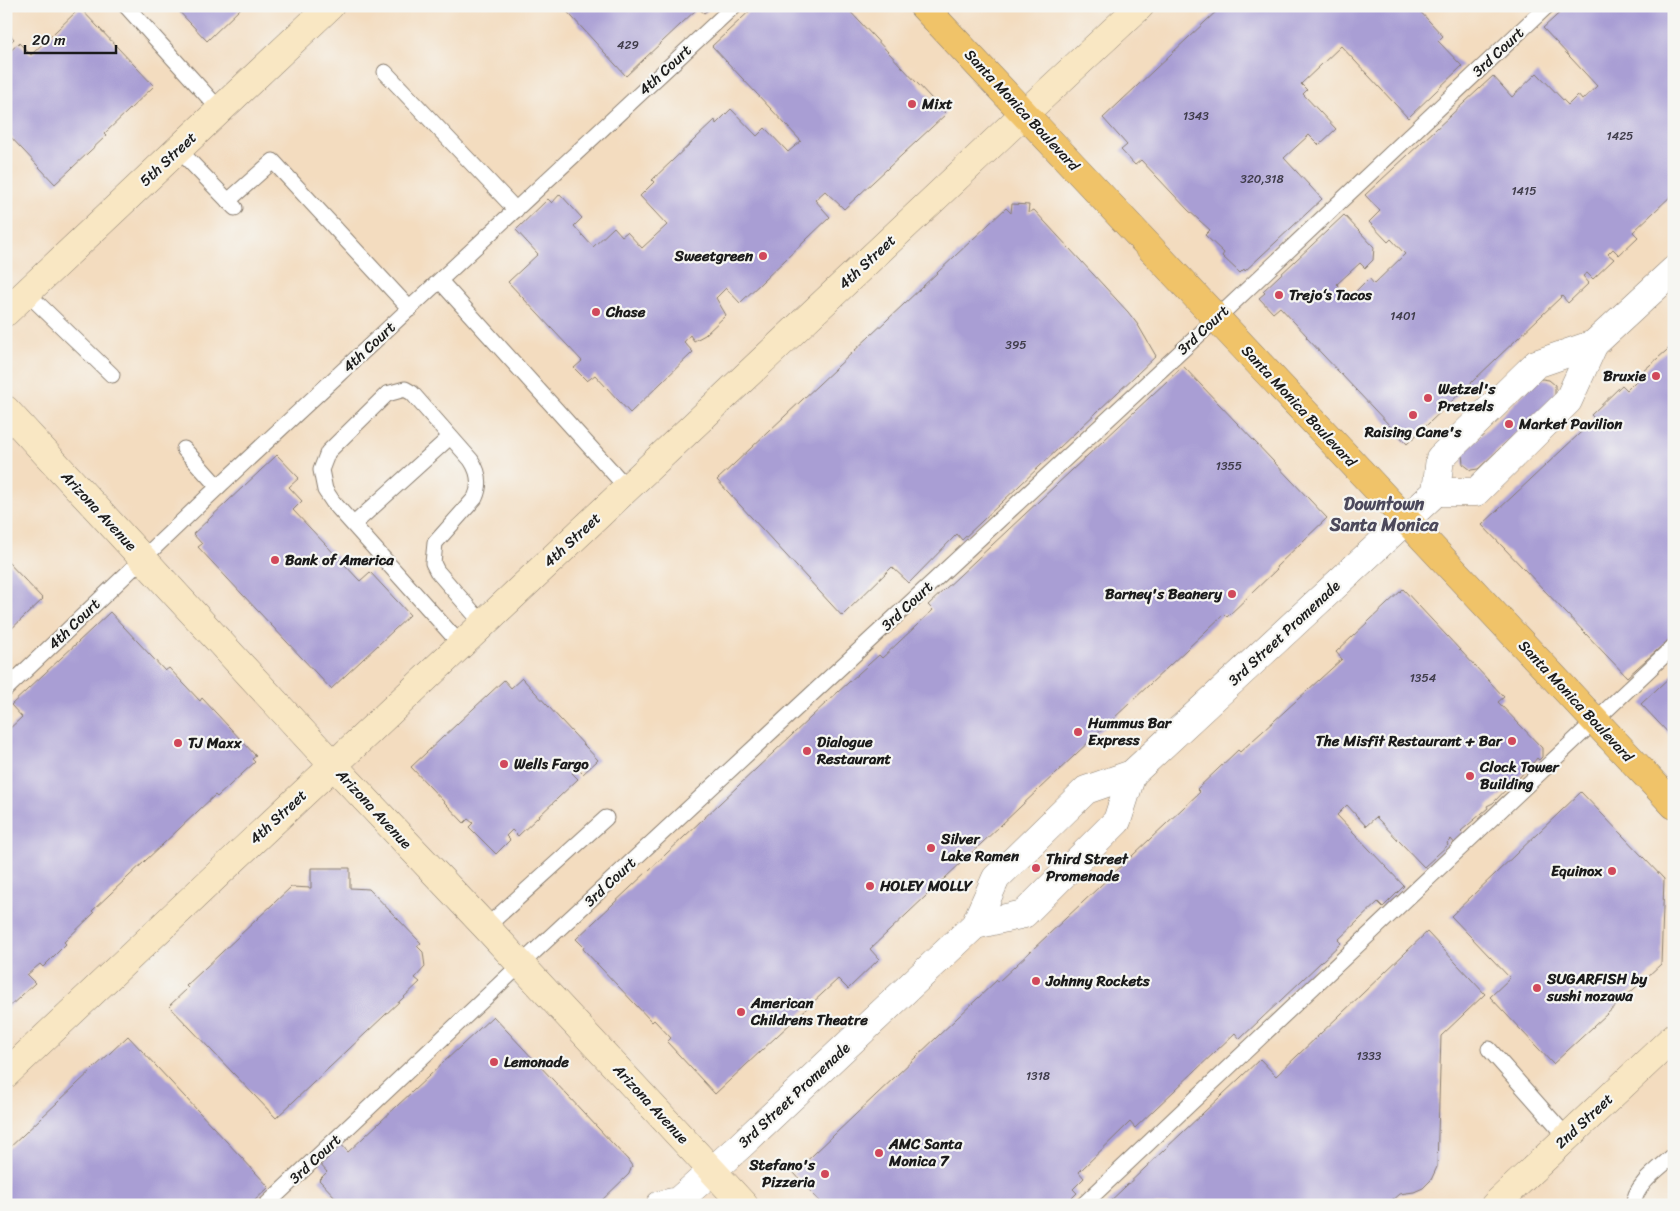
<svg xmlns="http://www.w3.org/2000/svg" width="1680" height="1211" font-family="Sriracha,sans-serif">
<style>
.building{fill:#a99ed4}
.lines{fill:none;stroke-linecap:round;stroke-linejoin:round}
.lane-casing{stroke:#887c6e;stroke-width:17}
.street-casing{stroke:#887c6e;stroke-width:29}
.secondary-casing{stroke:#887c6e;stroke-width:29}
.primary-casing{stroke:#887c6e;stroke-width:29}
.lane{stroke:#fff;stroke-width:15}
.street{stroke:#fff;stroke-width:28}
.secondary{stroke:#f9e7c3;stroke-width:28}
.primary{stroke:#f0c369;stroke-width:28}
.poi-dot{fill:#d1495b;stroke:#f6f6f2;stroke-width:2}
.labels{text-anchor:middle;stroke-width:4.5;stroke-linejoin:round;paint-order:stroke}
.number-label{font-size:12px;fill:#3f3c4a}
.street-label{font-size:15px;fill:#1c1c1c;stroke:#f6f6f2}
.poi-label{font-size:15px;font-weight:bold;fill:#1c1c1c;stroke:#f6f6f2;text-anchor:start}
.quarter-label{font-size:18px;font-weight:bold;fill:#4d4a5c;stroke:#f6f6f2}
</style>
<rect width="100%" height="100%" fill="#f6f6f2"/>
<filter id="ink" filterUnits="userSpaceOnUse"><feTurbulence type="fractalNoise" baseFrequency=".02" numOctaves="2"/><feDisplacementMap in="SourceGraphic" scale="10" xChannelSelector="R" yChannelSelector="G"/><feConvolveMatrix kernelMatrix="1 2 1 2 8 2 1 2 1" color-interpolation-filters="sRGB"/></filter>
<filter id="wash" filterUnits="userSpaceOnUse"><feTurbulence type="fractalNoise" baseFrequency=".0096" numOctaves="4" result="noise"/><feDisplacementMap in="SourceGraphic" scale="20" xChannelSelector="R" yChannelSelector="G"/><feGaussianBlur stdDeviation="1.12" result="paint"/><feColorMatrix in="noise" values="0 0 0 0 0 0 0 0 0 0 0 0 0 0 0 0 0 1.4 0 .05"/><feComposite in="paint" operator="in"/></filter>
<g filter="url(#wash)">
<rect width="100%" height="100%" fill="#f3dcbf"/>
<g id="blocks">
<g class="building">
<path d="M 174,6 L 243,6 L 207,41 Z"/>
<path d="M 562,6 L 713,6 L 704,13 L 698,8 L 626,76 Z"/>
<path d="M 755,6 L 845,6 L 946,114 L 844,209 L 825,191 L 815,200 L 830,217 L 740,303 L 726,288 L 716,298 L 726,315 L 705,335 L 694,341 L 690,335 L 684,342 L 693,352 L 630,413 L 595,375 L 587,381 L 574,368 L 582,361 L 508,282 L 538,254 L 516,230 L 548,199 L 552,203 L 560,194 L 582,218 L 574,226 L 593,247 L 614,227 L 622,236 L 627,232 L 642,248 L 667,225 L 640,196 L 654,182 L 652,180 L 715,120 L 716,124 L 731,109 L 757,136 L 765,128 L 788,152 L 801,141 L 712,46 Z"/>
<path d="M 1222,6 L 1415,6 L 1443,36 L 1438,41 L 1462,66 L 1408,118 L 1341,46 L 1301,84 L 1307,90 L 1303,94 L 1336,129 L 1319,145 L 1309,135 L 1284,158 L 1322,199 L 1245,271 L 1244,269 L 1240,273 L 1222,256 L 1224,253 L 1205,235 L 1210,230 L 1188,210 L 1141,160 L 1135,165 L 1121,150 L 1127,145 L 1103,118 Z"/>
<path d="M 1567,6 L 1674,6 L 1674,193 L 1633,232 L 1638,237 L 1619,255 L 1613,249 L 1608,254 L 1614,259 L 1593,279 L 1587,273 L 1583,276 L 1589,283 L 1568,303 L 1562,296 L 1407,444 L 1306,337 L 1307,336 L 1280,307 L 1273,313 L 1259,298 L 1265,293 L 1263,291 L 1344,215 L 1374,247 L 1373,260 L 1365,268 L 1360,263 L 1337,284 L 1350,297 L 1369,278 L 1374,284 L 1405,254 L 1391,239 L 1388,242 L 1369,222 L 1380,211 L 1365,195 L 1493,76 L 1512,97 L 1537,73 L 1568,105 L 1578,95 L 1582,100 L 1597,86 L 1543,28 Z"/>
<path d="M 80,8 L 154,86 L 104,134 L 106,136 L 55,184 L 6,132 L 6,55 L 19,43 L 31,55 Z"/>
<path d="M 6,30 L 14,39 L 9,44 L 6,41 Z"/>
<path d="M 1012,204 L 1029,205 L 1028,213 L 1034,210 L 1128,312 L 1138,325 L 1156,356 L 962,540 L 957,534 L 909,583 L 892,567 L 842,616 L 717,480 L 1006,208 L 1011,213 Z"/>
<path d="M 1674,344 L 1674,635 L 1627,677 L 1482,525 L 1595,419 L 1591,415 L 1622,385 L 1627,390 L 1636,381 L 1634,379 Z"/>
<path d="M 1183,366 L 1327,518 L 1276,567 L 1277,569 L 1227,617 L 1224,614 L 870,949 L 879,959 L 848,989 L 838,979 L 715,1094 L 667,1042 L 671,1038 L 654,1020 L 652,1022 L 583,949 L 584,947 L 576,939 L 828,701 L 879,655 L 882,658 L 933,610 L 928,605 Z"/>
<path d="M 1542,379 L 1549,380 L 1555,385 L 1555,396 L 1478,469 L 1471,470 L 1463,464 L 1462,454 L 1538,380 Z"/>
<path d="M 277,455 L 299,478 L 289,487 L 302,501 L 293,510 L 360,581 L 370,572 L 410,615 L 331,689 L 198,547 L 202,544 L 193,534 Z"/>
<path d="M 6,560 L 43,599 L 6,634 Z"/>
<path d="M 1403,589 L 1504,697 L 1498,702 L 1542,748 L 1542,757 L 1539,760 L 1537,758 L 1526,772 L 1525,771 L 1519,778 L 1518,777 L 1493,803 L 1487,806 L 1488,808 L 1461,831 L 1466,836 L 1456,845 L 1451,839 L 1447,843 L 1448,845 L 1424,867 L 1376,817 L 1366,826 L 1347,805 L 1337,815 L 1404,886 L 1383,907 L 1378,902 L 1338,940 L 1341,943 L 1240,1039 L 1235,1033 L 1135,1128 L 1130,1122 L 1079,1172 L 1084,1178 L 1073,1189 L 1077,1193 L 1065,1205 L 823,1205 L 794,1173 L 997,980 L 998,982 L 1200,792 L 1197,789 L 1238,750 L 1240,752 L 1342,659 L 1336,652 Z"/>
<path d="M 110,612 L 165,671 L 169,668 L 200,701 L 202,698 L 256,756 L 252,759 L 255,762 L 217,797 L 215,795 L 92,911 L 94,913 L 64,942 L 66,944 L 43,967 L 40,964 L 27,975 L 35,983 L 7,1009 L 6,732 L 22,717 L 11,705 Z"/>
<path d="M 1674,673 L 1674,739 L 1641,704 Z"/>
<path d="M 522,678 L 598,760 L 583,774 L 577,768 L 572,773 L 578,779 L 518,836 L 512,830 L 506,836 L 510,840 L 496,854 L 469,827 L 473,823 L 468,819 L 464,823 L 411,767 L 504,680 L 511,688 Z"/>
<path d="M 1581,792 L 1664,879 L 1661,964 L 1553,1064 L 1490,997 L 1510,978 L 1451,916 Z"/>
<path d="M 311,868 L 350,868 L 350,888 L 369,889 L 421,943 L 417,946 L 423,952 L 425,967 L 415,978 L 420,982 L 276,1118 L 169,1006 L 188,988 L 186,986 L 291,887 L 311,888 Z"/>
<path d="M 1427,932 L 1485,994 L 1441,1036 L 1437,1167 L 1431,1180 L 1423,1188 L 1414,1192 L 1399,1194 L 1391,1201 L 1394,1205 L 1106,1205 L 1260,1059 L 1276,1076 Z"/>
<path d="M 493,1016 L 628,1160 L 632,1166 L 629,1174 L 597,1205 L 333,1205 L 338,1200 L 319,1180 L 327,1172 L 319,1163 L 340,1143 L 348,1152 Z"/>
<path d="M 128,1036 L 269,1187 L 250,1205 L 6,1205 L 6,1151 Z"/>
</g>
</g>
</g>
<g filter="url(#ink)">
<use href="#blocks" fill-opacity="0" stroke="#887c6e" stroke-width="1"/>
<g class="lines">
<defs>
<g id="lane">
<path d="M 126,6 L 220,110"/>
<path d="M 385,72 L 516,210"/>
<path d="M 179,150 L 235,208"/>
<path d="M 228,201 L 273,161 L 410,309"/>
<path d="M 440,281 L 627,488"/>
<path d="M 27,293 L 112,375"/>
<path d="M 184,449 L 218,487"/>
<path d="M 354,524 L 450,437"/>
<path d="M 461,645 L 333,502 L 325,490 L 321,470 L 328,452 L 387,394 L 405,389 L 412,393 L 471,460 C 479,472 481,485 475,498 L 435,543 L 433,563 L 437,571 L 483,624"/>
<path d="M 6,689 L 218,487 L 734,6"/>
<path d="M 486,927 L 606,818"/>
<path d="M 1489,1049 L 1567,1137"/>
<path d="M 266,1205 L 521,964 L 1217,318 L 1547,6"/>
<path d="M 1083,1205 L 1674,646"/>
<path d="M 1634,1205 C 1633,1186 1661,1167 1674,1155"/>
</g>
<g id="street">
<path d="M 1436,492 L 1476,492 L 1568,401 L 1594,344"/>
<path d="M 975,925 L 1024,914 L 1117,821 L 1132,774"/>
<path d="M 660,1205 L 678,1201 L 741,1145 L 975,925 L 996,878 L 1086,790 L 1132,774 L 1436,492 L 1440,458 L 1536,364 L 1594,344 L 1674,270"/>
</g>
<g id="secondary">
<path d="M 6,312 L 330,6"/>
<path d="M 6,410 L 333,765 L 486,927 L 744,1205"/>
<path d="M 6,1074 L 1025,113 L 1140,6"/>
<path d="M 1495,1205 L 1674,1037"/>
</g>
<path id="primary" d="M 923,6 L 1674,805"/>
</defs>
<use href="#lane" class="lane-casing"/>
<use href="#street" class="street-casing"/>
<use href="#secondary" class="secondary-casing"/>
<use href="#primary" class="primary-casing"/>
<use href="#lane" class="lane"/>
<use href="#street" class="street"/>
<use href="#secondary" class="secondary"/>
<use href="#primary" class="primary"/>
</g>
</g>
<g class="poi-dot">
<circle cx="912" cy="104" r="5"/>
<circle cx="763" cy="256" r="5"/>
<circle cx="1279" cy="295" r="5"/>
<circle cx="596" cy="312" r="5"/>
<circle cx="1656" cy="376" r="5"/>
<circle cx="1428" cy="398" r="5"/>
<circle cx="1413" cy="415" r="5"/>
<circle cx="1509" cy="424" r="5"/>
<circle cx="275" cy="560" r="5"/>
<circle cx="1232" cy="594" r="5"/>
<circle cx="1078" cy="732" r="5"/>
<circle cx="1512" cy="741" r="5"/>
<circle cx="178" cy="743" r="5"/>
<circle cx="807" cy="751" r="5"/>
<circle cx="504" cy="764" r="5"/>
<circle cx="1470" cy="776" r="5"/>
<circle cx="931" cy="848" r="5"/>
<circle cx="1036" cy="868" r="5"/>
<circle cx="1612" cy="871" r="5"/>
<circle cx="870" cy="886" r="5"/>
<circle cx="1036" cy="981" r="5"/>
<circle cx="1537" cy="988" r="5"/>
<circle cx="741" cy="1012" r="5"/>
<circle cx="494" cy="1062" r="5"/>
<circle cx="879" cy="1153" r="5"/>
<circle cx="825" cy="1174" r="5"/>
</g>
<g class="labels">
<g class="number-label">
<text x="628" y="49">429</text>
<text x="1196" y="120">1343</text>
<text x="1620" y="140">1425</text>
<text x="1262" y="183">320,318</text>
<text x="1524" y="195">1415</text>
<text x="1403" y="320">1401</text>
<text x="1016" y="349">395</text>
<text x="1229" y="470">1355</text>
<text x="1423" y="682">1354</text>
<text x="1369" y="1060">1333</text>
<text x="1038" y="1080">1318</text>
</g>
<g class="street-label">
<text transform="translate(1498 52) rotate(-43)" y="5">3rd Court</text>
<text transform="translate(665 70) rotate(-43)" y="5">4th Court</text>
<text transform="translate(1022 110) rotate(47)" y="5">Santa Monica Boulevard</text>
<text transform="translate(168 159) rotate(-43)" y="5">5th Street</text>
<text transform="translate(867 262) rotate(-43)" y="5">4th Street</text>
<text transform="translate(1203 330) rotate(-43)" y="5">3rd Court</text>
<text transform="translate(369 347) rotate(-43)" y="5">4th Court</text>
<text transform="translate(1299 406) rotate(47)" y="5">Santa Monica Boulevard</text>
<text transform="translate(99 511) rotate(47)" y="5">Arizona Avenue</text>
<text transform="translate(572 540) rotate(-43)" y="5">4th Street</text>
<text transform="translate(907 606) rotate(-43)" y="5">3rd Court</text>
<text transform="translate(74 624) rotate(-44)" y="5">4th Court</text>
<text transform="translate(1284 633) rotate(-43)" y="5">3rd Street Promenade</text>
<text transform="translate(1576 701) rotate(47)" y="5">Santa Monica Boulevard</text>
<text transform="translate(374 809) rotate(47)" y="5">Arizona Avenue</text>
<text transform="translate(278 817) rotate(-43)" y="5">4th Street</text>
<text transform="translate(610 882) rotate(-43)" y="5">3rd Court</text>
<text transform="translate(794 1095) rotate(-43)" y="5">3rd Street Promenade</text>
<text transform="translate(651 1104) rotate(47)" y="5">Arizona Avenue</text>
<text transform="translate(1584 1121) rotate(-43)" y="5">2nd Street</text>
<text transform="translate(315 1159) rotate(-43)" y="5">3rd Court</text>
</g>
<g class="poi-label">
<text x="922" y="109">Mixt</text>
<text x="753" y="261" text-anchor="end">Sweetgreen</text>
<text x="1289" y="300">Trejo‘s Tacos</text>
<text x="606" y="317">Chase</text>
<text x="1646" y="381" text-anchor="end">Bruxie</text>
<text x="1438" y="394">Wetzel's<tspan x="1438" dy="17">Pretzels</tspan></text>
<text x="1519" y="429">Market Pavilion</text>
<text x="1413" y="437" text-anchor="middle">Raising Cane's</text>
<text x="285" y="565">Bank of America</text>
<text x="1222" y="599" text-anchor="end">Barney's Beanery</text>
<text x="1088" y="728">Hummus Bar<tspan x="1088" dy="17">Express</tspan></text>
<text x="1502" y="746" text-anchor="end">The Misfit Restaurant + Bar</text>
<text x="817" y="747">Dialogue<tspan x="817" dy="17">Restaurant</tspan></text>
<text x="188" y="748">TJ Maxx</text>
<text x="514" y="769">Wells Fargo</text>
<text x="1480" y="772">Clock Tower<tspan x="1480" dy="17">Building</tspan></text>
<text x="941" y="844">Silver<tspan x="941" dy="17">Lake Ramen</tspan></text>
<text x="1046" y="864">Third Street<tspan x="1046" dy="17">Promenade</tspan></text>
<text x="1602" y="876" text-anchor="end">Equinox</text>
<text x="880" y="891">HOLEY MOLLY</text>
<text x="1547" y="984">SUGARFISH by<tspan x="1547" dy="17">sushi nozawa</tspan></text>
<text x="1046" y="986">Johnny Rockets</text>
<text x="751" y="1008">American<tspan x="751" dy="17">Childrens Theatre</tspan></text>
<text x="504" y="1067">Lemonade</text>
<text x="889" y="1149">AMC Santa<tspan x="889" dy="17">Monica 7</tspan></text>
<text x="815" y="1170" text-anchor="end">Stefano's<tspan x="815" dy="17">Pizzeria</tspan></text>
</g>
<g class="quarter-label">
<text x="1384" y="510">Downtown<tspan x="1384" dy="21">Santa Monica</tspan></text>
</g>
</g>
<rect width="1680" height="1211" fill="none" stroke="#f6f6f2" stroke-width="25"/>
<path d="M25 45v8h91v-8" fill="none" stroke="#1c1c1c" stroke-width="2.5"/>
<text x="32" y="45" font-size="15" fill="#1c1c1c" stroke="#f6f6f2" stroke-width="4" paint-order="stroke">20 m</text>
</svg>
